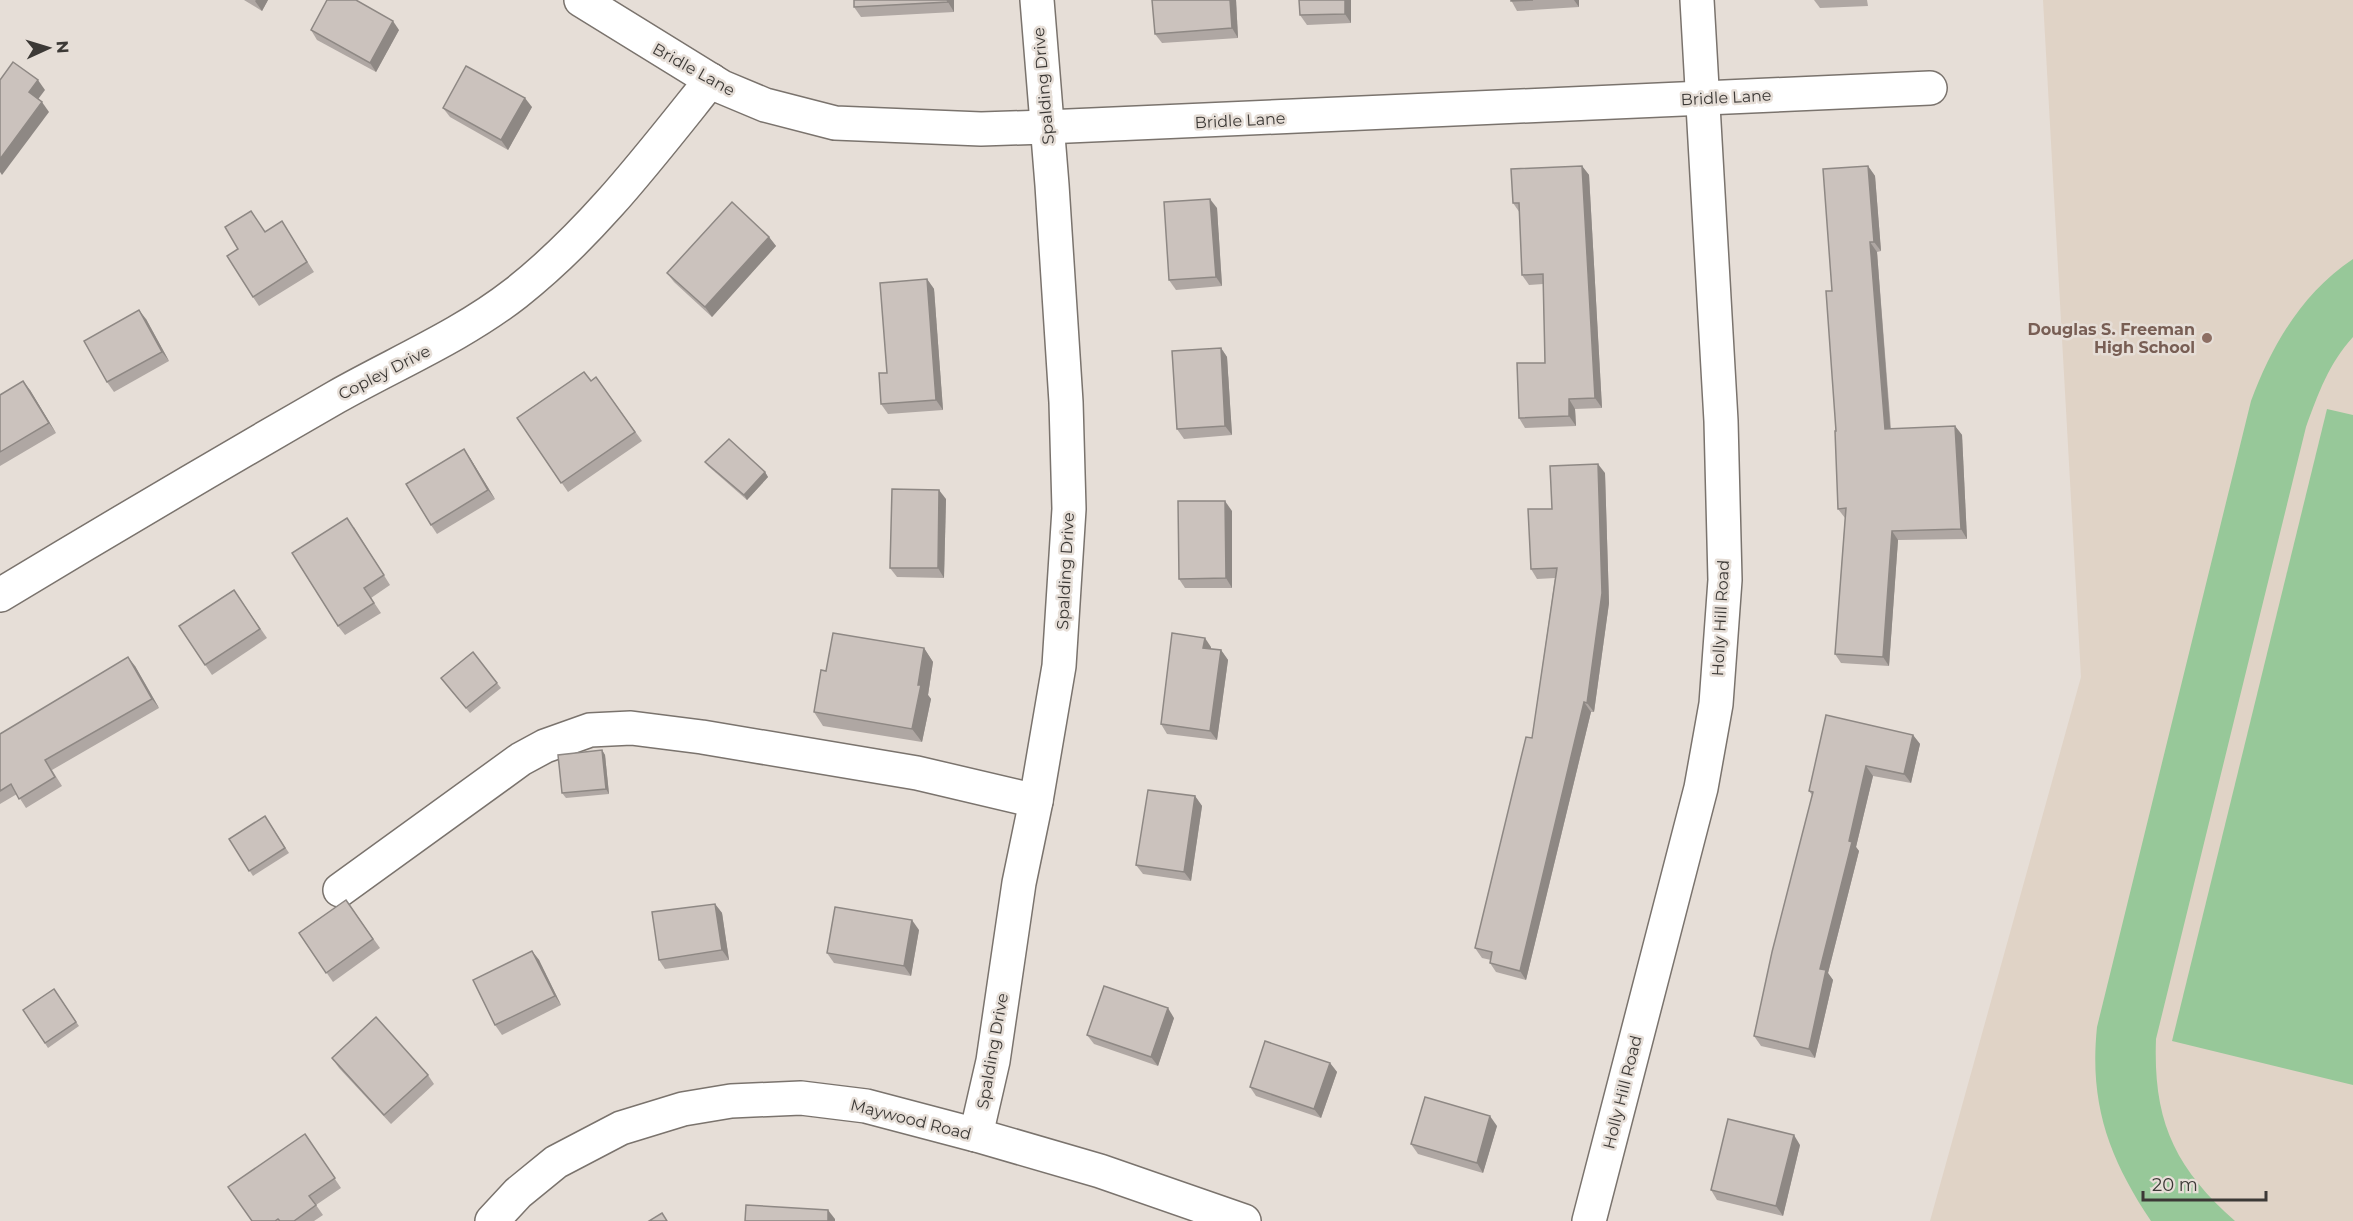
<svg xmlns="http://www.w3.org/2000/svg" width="2353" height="1221" font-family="Montserrat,sans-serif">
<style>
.built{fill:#e0d3c6}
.green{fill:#97c899}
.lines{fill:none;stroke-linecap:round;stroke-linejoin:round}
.minor-casing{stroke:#7a736d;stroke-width:36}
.minor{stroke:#fff;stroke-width:33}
.wall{fill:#afa7a3}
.shaded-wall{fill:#8e8884}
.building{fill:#cbc2bd;stroke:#8e8884;stroke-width:1.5}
.education-dot{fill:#8d6e63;stroke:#e6ded7;stroke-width:2}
.labels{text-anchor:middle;stroke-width:5;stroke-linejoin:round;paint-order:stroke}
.street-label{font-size:16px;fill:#3c3936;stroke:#e6ded7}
.education-label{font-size:16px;font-weight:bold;fill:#785e54;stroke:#e6ded7;text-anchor:end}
</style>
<rect width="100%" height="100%" fill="#e6ded7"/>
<path class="built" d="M 2043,0 L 2353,0 L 2353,1221 L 1930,1221 L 2081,677 Z"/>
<g class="green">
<path d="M 2353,259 L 2353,337 C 2329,363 2318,394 2306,427 L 2156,1039 C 2153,1120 2174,1167 2235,1221 L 2151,1221 C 2109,1158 2089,1104 2097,1027 L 2251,401 C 2272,345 2302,293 2353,259 Z"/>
<path d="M 2327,409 L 2353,415 L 2353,1085 L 2172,1041 Z"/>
</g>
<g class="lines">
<defs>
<g id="minor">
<path d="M 581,0 L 722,87 L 765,105 L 835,123 L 981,129 L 1046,127 L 1930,88"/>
<path d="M 0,595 C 111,528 223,462 336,397 C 396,363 461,336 516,293 C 593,232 650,156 711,80"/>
<path d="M 340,890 L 521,759 L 545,746 L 590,730 L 631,728 L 702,737 L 917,773 L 1036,801"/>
<path d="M 976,1135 L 993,1061 L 1019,883 L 1036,801 L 1059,666 L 1069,509 L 1066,402 L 1052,185 L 1037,0"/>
<path d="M 492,1221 L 518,1193 L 556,1162 L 621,1128 L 683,1109 L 731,1101 L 801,1098 L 866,1106 L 976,1135 L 1100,1171 L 1244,1221"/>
<path d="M 1589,1221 L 1701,788 L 1716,704 L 1725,580 L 1721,421 L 1697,0"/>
</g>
</defs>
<use href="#minor" class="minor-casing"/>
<use href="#minor" class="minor"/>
</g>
<g class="wall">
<path d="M 244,0 L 268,0 L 262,11 Z"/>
<path d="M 854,0 L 954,0 L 954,12 L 861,17 L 854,7 Z"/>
<path d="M 1236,0 L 1238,38 L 1162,43 L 1155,34 Z"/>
<path d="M 1299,0 L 1351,0 L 1351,23 L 1307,25 L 1300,15 Z"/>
<path d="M 1511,0 L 1579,0 L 1579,7 L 1517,11 Z"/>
<path d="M 1814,0 L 1867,0 L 1868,6 L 1820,8 Z"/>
<path d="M 311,30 L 399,30 L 376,72 L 317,40 Z"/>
<path d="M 532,107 L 508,150 L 450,117 L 443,108 Z"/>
<path d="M 1582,166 L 1589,175 L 1602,408 L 1575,409 L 1576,426 L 1525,428 L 1519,418 L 1545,363 L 1543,284 L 1529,285 L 1522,275 L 1520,213 L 1513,203 Z"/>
<path d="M 1868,166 L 1875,176 L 1881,251 L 1877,252 L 1891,429 L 1955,426 L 1962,435 L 1967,539 L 1898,540 L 1889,666 L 1841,663 L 1835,654 L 1845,518 L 1838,509 L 1832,291 Z"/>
<path d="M 1217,208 L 1222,286 L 1176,290 L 1169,280 Z"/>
<path d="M 251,211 L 265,232 L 288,231 L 314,272 L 259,306 L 253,297 L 238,249 Z"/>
<path d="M 769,237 L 776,246 L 712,317 L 674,282 L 667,273 Z"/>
<path d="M 927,279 L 934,289 L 943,410 L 888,414 L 881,404 L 887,373 Z"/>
<path d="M 146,319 L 169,361 L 114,392 L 107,382 Z"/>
<path d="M 1221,348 L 1227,357 L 1232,435 L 1184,439 L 1177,429 Z"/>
<path d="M 596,377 L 642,441 L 568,492 L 517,418 L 591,381 Z"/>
<path d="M 30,390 L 56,433 L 0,466 L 0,395 Z"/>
<path d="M 470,458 L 495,499 L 437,534 L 431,525 Z"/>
<path d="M 705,462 L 765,472 L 768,477 L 747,500 L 708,466 Z"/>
<path d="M 1605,473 L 1609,603 L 1594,712 L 1591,712 L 1526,980 L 1496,972 L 1490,963 L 1491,960 L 1482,958 L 1475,948 L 1532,738 L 1555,578 L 1537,579 L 1531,569 L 1552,509 Z"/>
<path d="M 946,499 L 944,578 L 897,577 L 890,568 Z"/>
<path d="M 1232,511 L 1232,588 L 1185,588 L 1179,579 Z"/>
<path d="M 354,527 L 390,585 L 371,598 L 381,613 L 345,635 L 338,626 Z"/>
<path d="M 234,590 L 267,638 L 212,675 L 179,626 Z"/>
<path d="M 1211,647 L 1211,649 L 1221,650 L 1228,660 L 1217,740 L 1167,734 L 1161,724 Z"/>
<path d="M 924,648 L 933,662 L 928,695 L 931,699 L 922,742 L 823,726 L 814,712 L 826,671 Z"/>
<path d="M 135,666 L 159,708 L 52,770 L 62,786 L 26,808 L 17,794 L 0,804 L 0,734 Z"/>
<path d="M 445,683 L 497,683 L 501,688 L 470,713 Z"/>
<path d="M 1913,735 L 1920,744 L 1911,783 L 1873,776 L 1856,847 L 1859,851 L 1828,973 L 1833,980 L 1815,1058 L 1761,1046 L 1754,1036 L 1812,795 L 1809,791 Z"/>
<path d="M 602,750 L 605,755 L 609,794 L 566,798 L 562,793 Z"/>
<path d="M 1195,796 L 1202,806 L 1191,881 L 1143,874 L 1136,865 Z"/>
<path d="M 265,816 L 289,853 L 253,876 L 229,839 Z"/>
<path d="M 346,900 L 380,948 L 333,982 L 299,933 Z"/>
<path d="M 715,904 L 722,913 L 729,960 L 665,969 L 659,960 Z"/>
<path d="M 919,930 L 911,976 L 834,963 L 827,953 Z"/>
<path d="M 532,951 L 539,960 L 561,1005 L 502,1035 L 495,1025 Z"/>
<path d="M 54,989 L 79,1026 L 48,1048 L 23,1010 Z"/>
<path d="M 1174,1018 L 1158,1066 L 1094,1044 L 1087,1035 Z"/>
<path d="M 332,1058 L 428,1075 L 434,1084 L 391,1124 L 339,1068 Z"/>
<path d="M 1330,1063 L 1337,1072 L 1321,1118 L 1256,1096 L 1250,1087 Z"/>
<path d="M 1497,1126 L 1483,1173 L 1418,1154 L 1411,1144 Z"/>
<path d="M 305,1134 L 341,1188 L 316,1205 L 323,1215 L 314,1221 L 252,1221 Z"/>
<path d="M 1800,1145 L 1783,1216 L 1717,1200 L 1711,1190 Z"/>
</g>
<g class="shaded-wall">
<path d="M 256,0 L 268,0 L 262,11 L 255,1 Z"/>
<path d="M 947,0 L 954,0 L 954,12 L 948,2 Z"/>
<path d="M 1230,0 L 1236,0 L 1238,38 L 1232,28 Z"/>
<path d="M 1345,0 L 1351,0 L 1351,23 L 1345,14 Z"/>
<path d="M 1574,0 L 1579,0 L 1579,7 Z"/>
<path d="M 393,21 L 399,30 L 376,72 L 370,63 Z"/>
<path d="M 38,80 L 45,90 L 36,102 L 29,92 Z"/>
<path d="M 525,98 L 532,107 L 508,150 L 501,140 Z"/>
<path d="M 42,102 L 49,112 L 2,175 L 0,172 L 0,159 Z"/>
<path d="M 1582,166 L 1589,175 L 1602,408 L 1595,398 Z"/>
<path d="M 1868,166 L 1875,176 L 1881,251 L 1874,242 Z"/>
<path d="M 1210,199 L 1217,208 L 1222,286 L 1216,277 Z"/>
<path d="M 769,237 L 776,246 L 712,317 L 705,307 Z"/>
<path d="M 1870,242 L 1877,252 L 1891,438 L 1885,429 Z"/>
<path d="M 927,279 L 934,289 L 943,410 L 936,400 Z"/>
<path d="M 139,310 L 146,319 L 169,361 L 162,352 Z"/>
<path d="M 1221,348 L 1227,357 L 1232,435 L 1225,426 Z"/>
<path d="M 23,381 L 30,390 L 56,433 L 49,423 Z"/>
<path d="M 1569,399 L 1575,409 L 1576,426 L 1569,416 Z"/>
<path d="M 1955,426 L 1962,435 L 1967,539 L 1961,529 Z"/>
<path d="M 464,449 L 470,458 L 495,499 L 488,490 Z"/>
<path d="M 1598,464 L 1605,473 L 1609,603 L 1594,712 L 1587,703 Z"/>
<path d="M 765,472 L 768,477 L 747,500 L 744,495 Z"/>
<path d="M 939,490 L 946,499 L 944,578 L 938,568 Z"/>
<path d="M 1225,501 L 1232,511 L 1232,588 L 1226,578 Z"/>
<path d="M 1892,531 L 1898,540 L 1889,666 L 1883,657 Z"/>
<path d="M 1205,638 L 1211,647 L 1210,658 L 1203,648 Z"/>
<path d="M 924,648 L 933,662 L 928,695 L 931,699 L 922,742 L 912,729 L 918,685 Z"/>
<path d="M 1221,650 L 1228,660 L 1217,740 L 1210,731 Z"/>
<path d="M 128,657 L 135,666 L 159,708 L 152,699 Z"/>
<path d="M 1584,702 L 1591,712 L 1526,980 L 1520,971 Z"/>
<path d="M 1913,735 L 1920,744 L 1911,783 L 1904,774 Z"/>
<path d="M 602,750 L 605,755 L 609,794 L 606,789 Z"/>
<path d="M 1866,766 L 1873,776 L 1856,847 L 1859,851 L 1828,973 L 1833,980 L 1815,1058 L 1809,1049 L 1820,969 Z"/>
<path d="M 1195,796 L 1202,806 L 1191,881 L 1184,872 Z"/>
<path d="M 715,904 L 722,913 L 729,960 L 722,950 Z"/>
<path d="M 912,920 L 919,930 L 911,976 L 904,966 Z"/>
<path d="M 532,951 L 539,960 L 561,1005 L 555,996 Z"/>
<path d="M 1168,1008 L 1174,1018 L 1158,1066 L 1151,1057 Z"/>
<path d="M 1330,1063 L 1337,1072 L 1321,1118 L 1314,1109 Z"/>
<path d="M 1490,1116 L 1497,1126 L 1483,1173 L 1477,1163 Z"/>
<path d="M 1794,1135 L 1800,1145 L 1783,1216 L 1776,1206 Z"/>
<path d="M 828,1210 L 835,1219 L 835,1221 L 828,1221 Z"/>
</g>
<g class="building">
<path d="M 327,0 L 356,0 L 393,21 L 370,63 L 311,30 Z"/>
<path d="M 854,0 L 947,0 L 948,2 L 854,7 Z"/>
<path d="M 1152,0 L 1230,0 L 1232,28 L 1155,34 Z"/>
<path d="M 1299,0 L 1345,0 L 1345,14 L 1300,15 Z"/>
<path d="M 1511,0 L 1533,0 L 1511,1 Z"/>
<path d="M 13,62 L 38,80 L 29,92 L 42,102 L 0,159 L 0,80 Z"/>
<path d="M 466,66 L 525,98 L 501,140 L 443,108 Z"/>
<path d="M 1582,166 L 1595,398 L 1569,399 L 1569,416 L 1519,418 L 1517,363 L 1545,363 L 1543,274 L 1522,275 L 1519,203 L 1513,203 L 1511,169 Z"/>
<path d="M 1868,166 L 1874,242 L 1870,242 L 1885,429 L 1955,426 L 1961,529 L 1892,531 L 1883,657 L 1835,654 L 1846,508 L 1838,509 L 1835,431 L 1836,431 L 1826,291 L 1832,291 L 1823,169 Z"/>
<path d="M 1210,199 L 1216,277 L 1169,280 L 1164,202 Z"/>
<path d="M 732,202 L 769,237 L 705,307 L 667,273 Z"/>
<path d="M 251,211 L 265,232 L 282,221 L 307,262 L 253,297 L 227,256 L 238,249 L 225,227 Z"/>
<path d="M 927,279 L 936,400 L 881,404 L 879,373 L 887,373 L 880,283 Z"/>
<path d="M 139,310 L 162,352 L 107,382 L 84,341 Z"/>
<path d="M 1221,348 L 1225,426 L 1177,429 L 1172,351 Z"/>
<path d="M 584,372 L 591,381 L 596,377 L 635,432 L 561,483 L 517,418 Z"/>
<path d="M 23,381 L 49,423 L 0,452 L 0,395 Z"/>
<path d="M 729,439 L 765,472 L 744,495 L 705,462 Z"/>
<path d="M 464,449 L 488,490 L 431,525 L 406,484 Z"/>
<path d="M 1598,464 L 1602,593 L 1587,703 L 1584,702 L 1520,971 L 1490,963 L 1492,952 L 1475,948 L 1526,737 L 1532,738 L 1557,568 L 1531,569 L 1528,509 L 1552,509 L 1550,466 Z"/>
<path d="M 892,489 L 939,490 L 938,568 L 890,568 Z"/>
<path d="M 1178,501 L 1225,501 L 1226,578 L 1179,579 Z"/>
<path d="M 347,518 L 384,575 L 364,588 L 374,603 L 338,626 L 292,553 Z"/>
<path d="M 234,590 L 260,629 L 205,665 L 179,626 Z"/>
<path d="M 833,633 L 924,648 L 918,685 L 921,685 L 912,729 L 814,712 L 821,670 L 826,671 Z"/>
<path d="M 1172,633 L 1205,638 L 1203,648 L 1221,650 L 1210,731 L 1161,724 Z"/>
<path d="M 473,652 L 497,683 L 466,708 L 441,678 Z"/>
<path d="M 128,657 L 152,699 L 45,760 L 55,777 L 19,799 L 11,784 L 0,791 L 0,734 Z"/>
<path d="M 1826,715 L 1913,735 L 1904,774 L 1866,766 L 1849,841 L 1852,842 L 1820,969 L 1826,970 L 1809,1049 L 1754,1036 L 1772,952 L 1813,792 L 1809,791 Z"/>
<path d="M 602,750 L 606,789 L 562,793 L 558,755 Z"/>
<path d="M 1148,790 L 1195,796 L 1184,872 L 1136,865 Z"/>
<path d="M 265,816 L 285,848 L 249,871 L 229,839 Z"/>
<path d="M 346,900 L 373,939 L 326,973 L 299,933 Z"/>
<path d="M 715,904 L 722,950 L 659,960 L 652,912 Z"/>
<path d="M 835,907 L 912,920 L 904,966 L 827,953 Z"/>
<path d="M 532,951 L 555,996 L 495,1025 L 473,980 Z"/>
<path d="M 1104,986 L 1168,1008 L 1151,1057 L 1087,1035 Z"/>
<path d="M 54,989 L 76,1022 L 45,1043 L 23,1010 Z"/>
<path d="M 376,1017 L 428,1075 L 384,1115 L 332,1058 Z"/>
<path d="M 1265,1041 L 1330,1063 L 1314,1109 L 1250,1087 Z"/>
<path d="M 1425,1097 L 1490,1116 L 1477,1163 L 1411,1144 Z"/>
<path d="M 1728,1119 L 1794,1135 L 1776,1206 L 1711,1190 Z"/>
<path d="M 305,1134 L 335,1178 L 309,1196 L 316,1205 L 294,1221 L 280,1221 L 278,1219 L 275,1221 L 252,1221 L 228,1187 Z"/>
<path d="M 746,1205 L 828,1210 L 828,1221 L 745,1221 Z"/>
<path d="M 662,1213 L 667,1221 L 649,1221 Z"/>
</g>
<circle class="education-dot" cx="2207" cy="338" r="6"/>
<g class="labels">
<g class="street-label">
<text transform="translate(694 69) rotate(29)" y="6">Bridle Lane</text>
<text transform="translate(1043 86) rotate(-95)" y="6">Spalding Drive</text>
<text transform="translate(1726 97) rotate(-3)" y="6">Bridle Lane</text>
<text transform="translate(1240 120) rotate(-3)" y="6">Bridle Lane</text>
<text transform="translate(384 372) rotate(-27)" y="6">Copley Drive</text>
<text transform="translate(1065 571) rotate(-87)" y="6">Spalding Drive</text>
<text transform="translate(1720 618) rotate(-87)" y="6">Holly Hill Road</text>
<text transform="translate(992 1051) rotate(-80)" y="6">Spalding Drive</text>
<text transform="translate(1622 1092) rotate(-76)" y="6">Holly Hill Road</text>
<text transform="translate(911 1119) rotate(14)" y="6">Maywood Road</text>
</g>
<g class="education-label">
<text x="2195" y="335">Douglas S. Freeman<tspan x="2195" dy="18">High School</tspan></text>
</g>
</g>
<g transform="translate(48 48) rotate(86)" stroke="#e6ded7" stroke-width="4.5" paint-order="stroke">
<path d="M0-4.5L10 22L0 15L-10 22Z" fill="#3c3936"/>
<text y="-9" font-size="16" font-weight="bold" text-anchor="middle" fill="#3c3936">N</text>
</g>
<path d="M2143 1191v9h123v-9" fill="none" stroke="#3c3936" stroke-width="3"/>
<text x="2152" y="1191" font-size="18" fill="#3c3936" stroke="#e6ded7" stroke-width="4.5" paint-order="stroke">20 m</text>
</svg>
